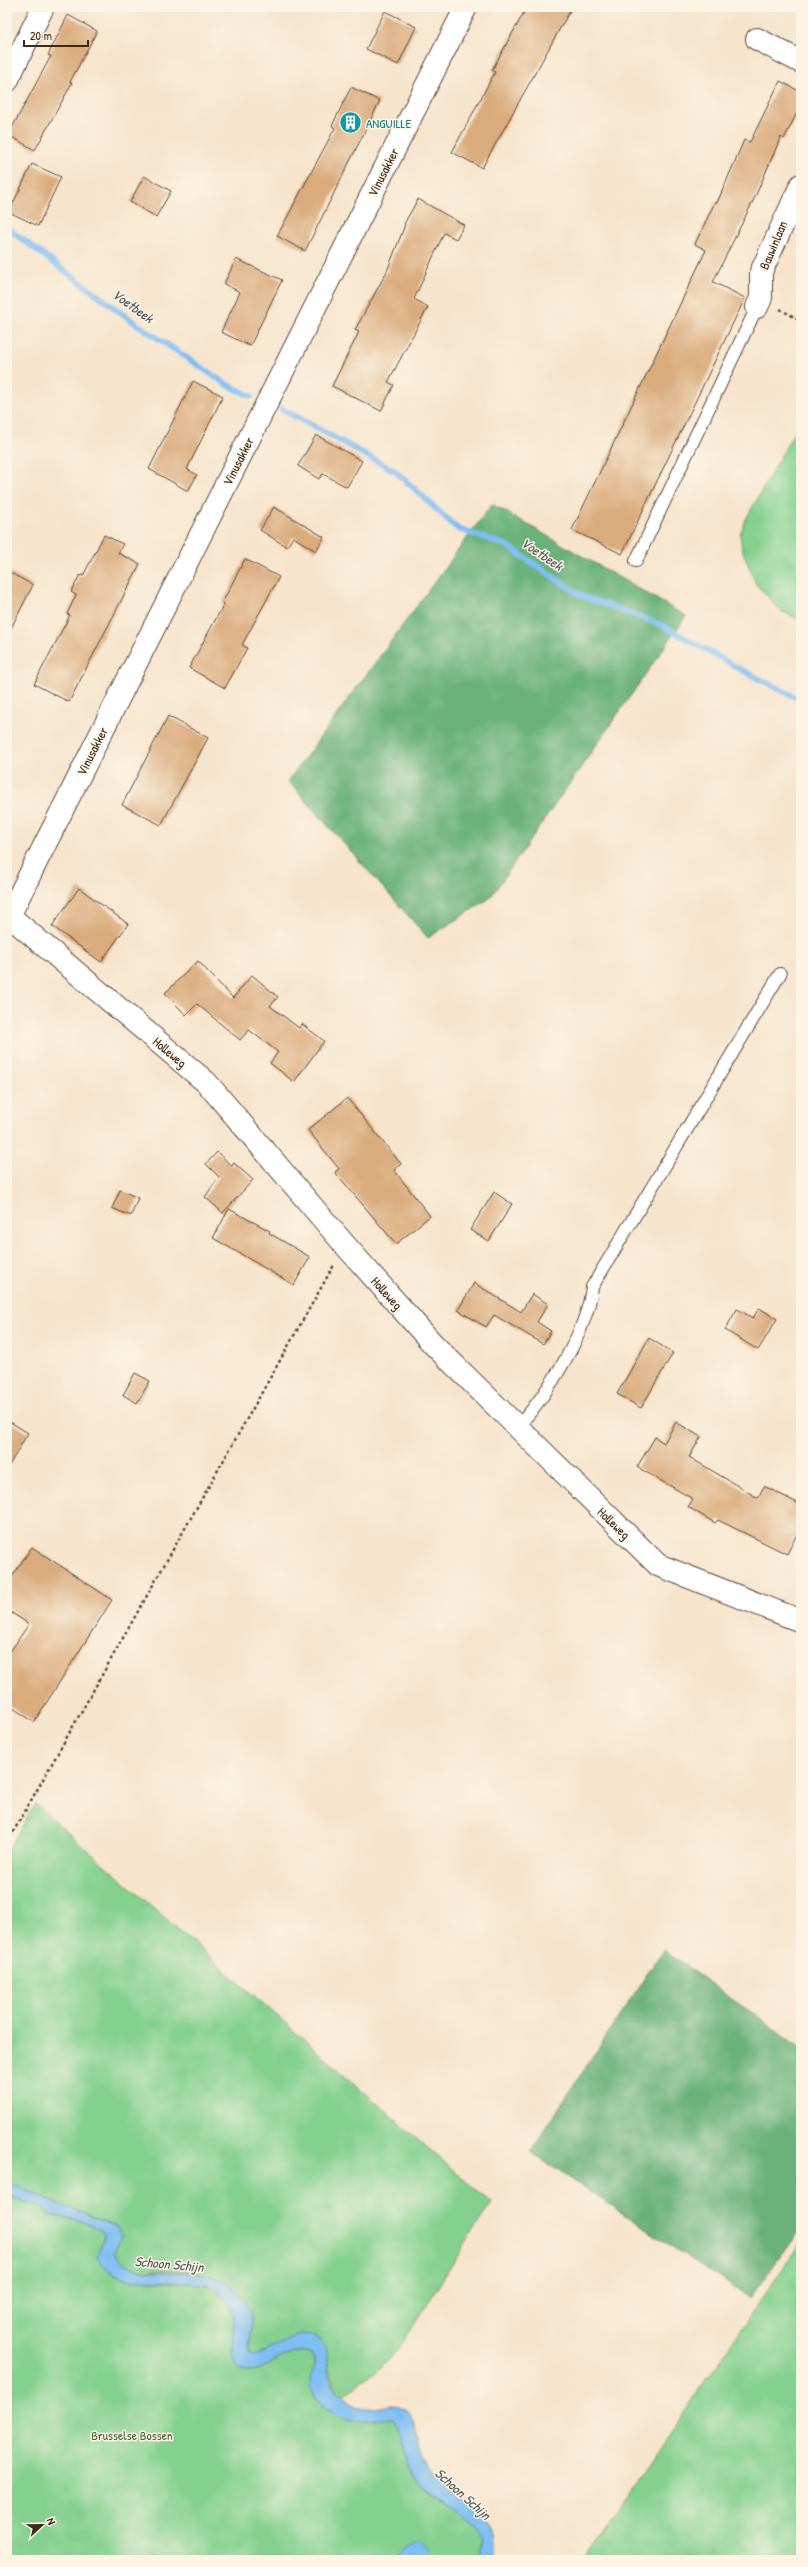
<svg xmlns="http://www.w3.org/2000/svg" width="808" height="2567" font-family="'Patrick Hand',sans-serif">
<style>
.green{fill:#83d08f;stroke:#5f7d56}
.forest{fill:#6ab27a;stroke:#526e4c}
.water{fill:#7ebef3;stroke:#5c7488}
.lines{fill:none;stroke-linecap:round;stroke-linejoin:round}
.stream{stroke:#7ebef3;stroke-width:6}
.building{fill:#daac7d}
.lane-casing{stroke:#574638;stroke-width:14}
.street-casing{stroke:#574638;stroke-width:24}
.path{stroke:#574638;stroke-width:2.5;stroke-dasharray:3 3;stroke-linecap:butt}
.lane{stroke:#fff;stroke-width:12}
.street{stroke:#fff;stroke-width:22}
.labels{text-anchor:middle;stroke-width:3;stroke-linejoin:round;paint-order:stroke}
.culture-label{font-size:13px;fill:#0d838f;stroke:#fcf5e5;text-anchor:start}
.street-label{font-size:13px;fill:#3b2a1e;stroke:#fcf5e5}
.park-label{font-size:13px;fill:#515c40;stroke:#fcf5e5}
.water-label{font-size:14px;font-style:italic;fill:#4f565e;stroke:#fcf5e5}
</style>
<rect width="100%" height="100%" fill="#fcf5e5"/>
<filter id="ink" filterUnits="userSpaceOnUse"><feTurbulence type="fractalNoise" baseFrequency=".025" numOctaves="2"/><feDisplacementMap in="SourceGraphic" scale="8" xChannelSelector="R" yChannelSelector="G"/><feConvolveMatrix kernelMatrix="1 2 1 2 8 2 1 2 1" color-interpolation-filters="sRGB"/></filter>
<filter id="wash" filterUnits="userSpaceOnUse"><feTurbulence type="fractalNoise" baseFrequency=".012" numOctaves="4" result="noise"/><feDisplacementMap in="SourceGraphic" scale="16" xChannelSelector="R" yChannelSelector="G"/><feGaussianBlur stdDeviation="0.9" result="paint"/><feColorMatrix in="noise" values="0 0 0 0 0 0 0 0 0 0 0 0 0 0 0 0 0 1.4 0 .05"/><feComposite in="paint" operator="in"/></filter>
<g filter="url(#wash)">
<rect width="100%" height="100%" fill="#f7e4cc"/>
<g class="green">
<path d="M 801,420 L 801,620 L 781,611 L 756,584 L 742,549 L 740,534 L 746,519 Z"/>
<path d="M 35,1804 L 491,2203 L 398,2350 L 375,2373 L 342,2395 C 322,2375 334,2356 316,2336 L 262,2352 L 255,2356 L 249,2354 L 251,2314 L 193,2271 L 149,2271 L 134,2268 L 121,2262 L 114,2253 L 120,2235 L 117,2227 L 7,2183 C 7,2164 12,2146 7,2129 L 7,1852 Z"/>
<path d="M 7,2195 C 18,2200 28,2203 39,2206 C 43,2207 45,2212 49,2214 C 61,2220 100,2220 104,2237 L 99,2248 L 110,2272 L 125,2279 L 136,2280 L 204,2284 L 221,2293 L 235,2314 L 233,2355 L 240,2369 C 265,2380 284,2342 312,2354 C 320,2365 304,2387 319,2403 C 328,2413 347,2421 360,2421 C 370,2422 384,2415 393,2419 C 407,2426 409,2467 417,2480 C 431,2505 467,2510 483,2533 L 484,2537 L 479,2560 L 7,2560 Z"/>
<path d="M 801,2242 L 801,2560 L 583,2560 Z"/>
</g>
<g class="forest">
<path d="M 492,504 L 686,616 L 490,898 L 428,938 L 288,781 Z"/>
<path d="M 663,1950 L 801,2048 L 801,2228 L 750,2298 L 530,2152 Z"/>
</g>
<g class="water">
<path d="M 7,2183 L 117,2227 L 120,2235 L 114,2253 C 143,2293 208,2250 241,2296 C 245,2301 250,2308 251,2315 C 253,2328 247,2341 249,2354 L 255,2356 L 299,2335 L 316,2336 C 332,2353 324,2368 332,2384 C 336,2392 348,2400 355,2404 C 376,2417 393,2394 411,2416 C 423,2442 426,2468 447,2489 C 461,2503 483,2511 493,2528 C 499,2538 493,2550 500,2560 L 479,2560 L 484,2537 L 479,2528 L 422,2488 L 415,2476 L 405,2438 L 393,2419 C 381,2418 371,2422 359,2421 C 337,2419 312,2405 311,2381 C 311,2373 318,2361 312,2354 C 284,2342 265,2380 240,2369 C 221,2355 252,2311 214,2287 C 207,2284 202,2284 196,2284 C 185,2283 174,2281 162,2281 C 138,2280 110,2282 98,2256 L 104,2237 C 101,2220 61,2220 49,2214 C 45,2212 43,2207 39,2206 C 28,2203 18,2200 7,2195 Z"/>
<path d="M 418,2541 L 427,2551 L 424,2560 L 394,2560 C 398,2547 405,2543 418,2541 Z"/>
</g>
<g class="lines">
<g class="stream">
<path d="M 7,228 L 138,325 L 226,384 L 251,396"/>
<path d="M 282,409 L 395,471 L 458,529 L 506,545 L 582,596 L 662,625 L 738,668 L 801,700"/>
</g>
</g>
<g id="blocks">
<g class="building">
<path d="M 527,7 L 572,7 L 482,168 L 452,152 L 495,72 L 492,70 Z"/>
<path d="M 385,11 L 416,27 L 398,65 L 366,49 Z"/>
<path d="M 68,15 L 97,31 L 70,82 L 72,83 L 35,150 L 8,135 L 51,56 L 48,55 Z"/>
<path d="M 780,81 L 801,92 L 801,105 L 784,139 L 781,137 L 755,197 L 713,282 L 745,298 L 622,554 L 572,530 L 706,250 L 695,244 L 715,202 L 717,203 L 744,140 L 750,142 Z"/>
<path d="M 351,87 L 380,101 L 305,251 L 277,236 L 335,128 L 332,126 Z"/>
<path d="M 32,164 L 61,177 L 38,226 L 9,212 Z"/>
<path d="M 144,176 L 171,191 L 156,217 L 130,202 Z"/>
<path d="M 418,199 L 464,225 L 456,239 L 444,233 L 414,299 L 428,307 L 388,382 L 394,385 L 381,411 L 332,386 L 359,332 L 355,330 L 387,271 L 405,225 L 404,224 Z"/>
<path d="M 236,259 L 282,280 L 250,346 L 221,332 L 240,292 L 224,284 Z"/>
<path d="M 193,381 L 223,396 L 187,469 L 197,475 L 188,491 L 149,469 Z"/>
<path d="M 316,435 L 362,461 L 347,487 L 323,474 L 319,479 L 298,466 Z"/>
<path d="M 274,507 L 324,537 L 316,551 L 293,537 L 287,547 L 260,530 Z"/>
<path d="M 104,535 L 123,544 L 118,553 L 140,564 L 69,702 L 34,684 L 70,615 L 67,614 L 76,595 L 71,592 L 80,575 L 83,576 Z"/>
<path d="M 245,559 L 279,577 L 242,645 L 247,648 L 225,688 L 189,668 L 224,604 L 222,603 Z"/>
<path d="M 7,571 L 33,585 L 7,636 Z"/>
<path d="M 168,716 L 208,738 L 161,825 L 122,805 Z"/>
<path d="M 79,888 L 128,924 L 101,962 L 52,926 Z"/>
<path d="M 198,961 L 233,998 L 252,975 L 278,997 L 270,1006 L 299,1028 L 302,1024 L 324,1041 L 294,1082 L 270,1063 L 278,1052 L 249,1030 L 240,1040 L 197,1004 L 186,1015 L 165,993 Z"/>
<path d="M 347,1098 L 401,1164 L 394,1170 L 430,1216 L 396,1244 L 335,1172 L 339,1169 L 308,1130 Z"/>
<path d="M 217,1152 L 232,1166 L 234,1163 L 253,1180 L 223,1213 L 205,1197 L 219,1177 L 206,1164 Z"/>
<path d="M 120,1190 L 138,1198 L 131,1216 L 112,1208 Z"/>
<path d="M 494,1192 L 512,1204 L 489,1241 L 470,1230 Z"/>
<path d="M 229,1209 L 270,1231 L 269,1233 L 310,1257 L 294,1285 L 213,1238 Z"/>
<path d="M 474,1283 L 521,1312 L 532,1294 L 548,1304 L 537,1322 L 551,1331 L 543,1344 L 494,1315 L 486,1327 L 458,1310 Z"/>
<path d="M 759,1308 L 777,1319 L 758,1350 L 725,1330 L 737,1309 L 753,1318 Z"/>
<path d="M 649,1338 L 673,1353 L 641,1408 L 617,1394 Z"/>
<path d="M 135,1373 L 150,1381 L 137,1403 L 123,1395 Z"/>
<path d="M 7,1420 L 28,1433 L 7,1469 Z"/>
<path d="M 676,1422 L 701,1437 L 689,1457 L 758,1498 L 764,1486 L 801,1505 L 801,1526 L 787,1554 L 718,1520 L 715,1523 L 688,1507 L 693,1499 L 637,1467 L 655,1437 L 664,1443 Z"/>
<path d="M 32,1547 L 112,1600 L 34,1722 L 7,1704 L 7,1656 L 29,1624 L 7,1610 L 7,1584 Z"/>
</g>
</g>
</g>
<g filter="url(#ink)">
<use href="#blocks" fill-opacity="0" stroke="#574638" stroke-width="1"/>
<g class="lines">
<defs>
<g id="lane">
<path d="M 636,561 L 757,307"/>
<path d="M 517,1428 C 548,1393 587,1333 592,1287 L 780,974"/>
</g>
<g id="street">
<path d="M 757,39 L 801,62"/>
<path d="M 7,81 L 43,7"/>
<path d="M 757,307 L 761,298 L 761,272 L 801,185"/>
<path d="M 7,914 L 207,1083 L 345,1245 L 433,1344 L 658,1565 L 801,1621"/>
<path d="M 9,916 L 466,7"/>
</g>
</defs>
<use href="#lane" class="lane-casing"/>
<use href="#street" class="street-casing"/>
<g class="path">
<path d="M 780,309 L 801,321"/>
<path d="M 7,1843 L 334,1265"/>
</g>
<use href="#lane" class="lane"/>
<use href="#street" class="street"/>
</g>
</g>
<defs>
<symbol id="building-disc" viewBox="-11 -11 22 22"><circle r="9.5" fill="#0f9aa8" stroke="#fcf5e5"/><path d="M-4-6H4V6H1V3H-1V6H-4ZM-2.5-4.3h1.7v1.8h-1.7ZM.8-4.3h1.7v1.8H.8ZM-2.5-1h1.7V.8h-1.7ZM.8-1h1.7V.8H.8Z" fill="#fff"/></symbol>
</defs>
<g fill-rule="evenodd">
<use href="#building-disc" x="338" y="110" width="25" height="25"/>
</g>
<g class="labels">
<g class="culture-label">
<text x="366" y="128">ANGUILLE</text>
</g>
<g class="street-label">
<text transform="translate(383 172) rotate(-63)" y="5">Vinusakker</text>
<text transform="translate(773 245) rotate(-67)" y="5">Bauwinlaan</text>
<text transform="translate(238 461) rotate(-63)" y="5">Vinusakker</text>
<text transform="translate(92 751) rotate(-63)" y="5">Vinusakker</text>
<text transform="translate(170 1052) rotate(40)" y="5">Holleweg</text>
<text transform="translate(387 1293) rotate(48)" y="5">Holleweg</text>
<text transform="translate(614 1523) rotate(44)" y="5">Holleweg</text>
</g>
<g class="park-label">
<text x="132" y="2440">Brusselse Bossen</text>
</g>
<g class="water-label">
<text transform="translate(133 306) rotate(36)" y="5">Voetbeek</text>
<text transform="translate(542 554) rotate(34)" y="5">Voetbeek</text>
<text transform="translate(169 2264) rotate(5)" y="5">Schoon Schijn</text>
<text transform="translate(463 2494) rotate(42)" y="5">Schoon Schijn</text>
</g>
</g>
<rect width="808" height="2567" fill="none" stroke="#fcf5e5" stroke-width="24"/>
<g transform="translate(42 2525) rotate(68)" stroke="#fcf5e5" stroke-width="3" paint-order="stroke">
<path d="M0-3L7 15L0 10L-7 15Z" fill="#3b2a1e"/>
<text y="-6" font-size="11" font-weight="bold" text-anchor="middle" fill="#3b2a1e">N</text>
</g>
<path d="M24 40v6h64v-6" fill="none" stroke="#3b2a1e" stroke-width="2"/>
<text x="30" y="40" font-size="12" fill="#3b2a1e" stroke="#fcf5e5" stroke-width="3" paint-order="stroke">20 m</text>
</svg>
